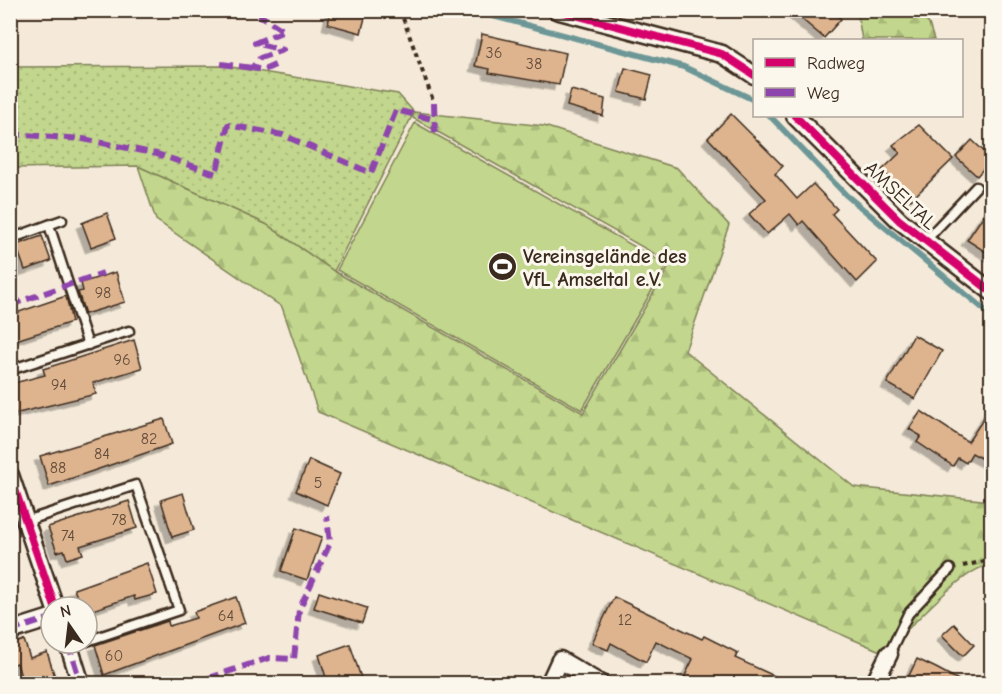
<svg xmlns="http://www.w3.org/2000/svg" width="1002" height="694" font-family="'Comic Neue',sans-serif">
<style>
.forest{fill:url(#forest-firs);stroke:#7e8056;stroke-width:1.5}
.garden{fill:url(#garden-dots);stroke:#7e8056;stroke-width:1.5}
.pitch{fill:#c2d78d;stroke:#7e8056;stroke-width:1.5}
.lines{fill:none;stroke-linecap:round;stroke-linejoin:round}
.stream{stroke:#6d9797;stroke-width:6}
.building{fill:#deb48f;stroke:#3b2a1e;stroke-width:1.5;filter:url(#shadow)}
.lane-casing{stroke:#3b2a1e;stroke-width:13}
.street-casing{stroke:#3b2a1e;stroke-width:21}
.path{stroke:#3b2a1e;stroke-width:4;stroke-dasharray:4.5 4.5;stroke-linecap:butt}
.lane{stroke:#fbf7ec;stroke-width:8}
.street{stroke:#fbf7ec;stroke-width:16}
.quiet{stroke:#8e44ad;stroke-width:6;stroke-dasharray:12 6;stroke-linecap:butt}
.cycleway-casing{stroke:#fbf7ec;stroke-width:11}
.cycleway{stroke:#d6006c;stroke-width:8}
.labels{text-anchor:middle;stroke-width:6;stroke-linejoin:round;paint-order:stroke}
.number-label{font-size:16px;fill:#644c3a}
.street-label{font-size:20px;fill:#3b2a1e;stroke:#fbf7ec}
.poi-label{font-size:20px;font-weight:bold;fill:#3b2a1e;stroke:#fbf7ec;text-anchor:start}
</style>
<defs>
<pattern id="forest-firs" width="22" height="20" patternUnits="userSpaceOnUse" patternTransform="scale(1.5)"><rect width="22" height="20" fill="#c2d78d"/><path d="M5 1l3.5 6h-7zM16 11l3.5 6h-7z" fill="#a8b979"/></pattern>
<pattern id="garden-dots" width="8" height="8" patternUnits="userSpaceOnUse" patternTransform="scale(1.5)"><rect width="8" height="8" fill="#c2d78d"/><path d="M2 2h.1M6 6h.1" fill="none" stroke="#a8b979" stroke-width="1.8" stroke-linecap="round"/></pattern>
<filter id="shadow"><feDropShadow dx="-5.5" dy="5.5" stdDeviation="0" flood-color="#0004"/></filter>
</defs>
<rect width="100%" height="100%" fill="#f5ead9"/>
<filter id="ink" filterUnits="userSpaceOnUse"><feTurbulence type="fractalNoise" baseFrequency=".0167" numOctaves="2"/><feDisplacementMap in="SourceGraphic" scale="12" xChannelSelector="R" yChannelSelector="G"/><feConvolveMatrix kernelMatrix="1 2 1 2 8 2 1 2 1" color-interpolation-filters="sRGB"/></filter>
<g filter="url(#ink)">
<g class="forest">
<path d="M 857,11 L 916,11 L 929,24 L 934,40 L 862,40 Z"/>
<path d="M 414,112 L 544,126 L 677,168 L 729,225 L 685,351 L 854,487 L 991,501 L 991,565 C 964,566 906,632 885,653 L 318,412 L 282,307 L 156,220 L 138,166 L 266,224 L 334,271 L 583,413 L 671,263 L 413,118 Z"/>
</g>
<path class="garden" d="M 225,66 L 398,94 L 414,112 L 334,271 L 266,224 L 138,166 L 11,168 L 11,67 Z"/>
<path class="pitch" d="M 415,123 L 667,265 L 582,410 L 337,270 Z"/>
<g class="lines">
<g class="stream">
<path d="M 470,10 L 684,67 L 754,100"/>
<path d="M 770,116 L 846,195 L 992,316"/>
</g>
</g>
<g class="building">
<path d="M 331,10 L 367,10 L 361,33 L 328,24 Z"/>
<path d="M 791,10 L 831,10 L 841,19 L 824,38 Z"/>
<path d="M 482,34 L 566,53 L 559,85 L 489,73 L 490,69 L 475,66 Z"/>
<path d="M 625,68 L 652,75 L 646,99 L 619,92 Z"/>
<path d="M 571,90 L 605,99 L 603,116 L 567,106 Z"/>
<path d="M 731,114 L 783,166 L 775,174 L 797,199 L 813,184 L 837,209 L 832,214 L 877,262 L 857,282 L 803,221 L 799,225 L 790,214 L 767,234 L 749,214 L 766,199 L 708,138 Z"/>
<path d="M 919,125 L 953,159 L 911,200 L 882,170 L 900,153 L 893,145 Z"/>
<path d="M 972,140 L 992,159 L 977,176 L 956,157 Z"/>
<path d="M 992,203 L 992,256 L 967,240 Z"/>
<path d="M 107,213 L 116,238 L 91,247 L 82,223 Z"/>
<path d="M 42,236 L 51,261 L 25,270 L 16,245 Z"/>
<path d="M 116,272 L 125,302 L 85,314 L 78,292 L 83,291 L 81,283 Z"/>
<path d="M 66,296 L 72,322 L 10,342 L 10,315 Z"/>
<path d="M 914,335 L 942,351 L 915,399 L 887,383 Z"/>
<path d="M 134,340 L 142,368 L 93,383 L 96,394 L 10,415 L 10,384 L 45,375 L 43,369 Z"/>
<path d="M 992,406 L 992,464 L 972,453 L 966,463 L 958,458 L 953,466 L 917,442 L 921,436 L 909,429 L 921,411 L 968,442 Z"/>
<path d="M 164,419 L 172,444 L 49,486 L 40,456 Z"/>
<path d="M 309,460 L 340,474 L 327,505 L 296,491 Z"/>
<path d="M 183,493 L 194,530 L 172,537 L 161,500 Z"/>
<path d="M 129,501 L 137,528 L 80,546 L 83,554 L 67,559 L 64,550 L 57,552 L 48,527 Z"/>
<path d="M 296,528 L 322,537 L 307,580 L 281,571 Z"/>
<path d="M 147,563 L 157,594 L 135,600 L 134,596 L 87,612 L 87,607 L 81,607 L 74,589 Z"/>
<path d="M 319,592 L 367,608 L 362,623 L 314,608 Z"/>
<path d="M 236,597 L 245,623 L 104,675 L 95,645 L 168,621 L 169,626 L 196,618 L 194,612 Z"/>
<path d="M 614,597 L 702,639 L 704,636 L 738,653 L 735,658 L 792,684 L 681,684 L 693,659 L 656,641 L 646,662 L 611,643 L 608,650 L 592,643 Z"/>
<path d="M 954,624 L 974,645 L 963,656 L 942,635 Z"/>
<path d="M 24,640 L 30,658 L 47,652 L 56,680 L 47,684 L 23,684 L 17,663 L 10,665 L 10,645 Z"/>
<path d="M 350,644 L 363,684 L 328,684 L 319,655 Z"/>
<path d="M 917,659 L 936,668 L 966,684 L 905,684 Z"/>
</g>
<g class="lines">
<defs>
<g id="lane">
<path d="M 49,225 L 88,345"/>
<path d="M 10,239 L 62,220"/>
<path d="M 925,241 L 976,187"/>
<path d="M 10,370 L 129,331"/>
<path d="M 26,521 L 136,485 L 179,610 L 87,641"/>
<path d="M 889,654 L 908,614 L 950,569"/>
</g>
<g id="street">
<path d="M 556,10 L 722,54 L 754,75"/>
<path d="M 795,116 L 899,220 L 992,292"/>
<path d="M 10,475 L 55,607"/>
<path d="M 10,631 L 51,618"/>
<path d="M 68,643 L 81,684"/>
<path d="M 549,684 L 560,660 L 601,684"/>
<path d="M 874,684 L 889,654"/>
</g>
</defs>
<use href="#lane" class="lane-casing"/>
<use href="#street" class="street-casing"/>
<g class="path">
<path d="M 400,10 L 434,103"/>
<path d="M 963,566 L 985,561 L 992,563"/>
</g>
<use href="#lane" class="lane"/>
<use href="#street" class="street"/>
<g class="quiet">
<path d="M 261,10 L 261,16 L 284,31 L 255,43 L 283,50 L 260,58 L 252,68 L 264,70 L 275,65"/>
<path d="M 221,64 L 252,68"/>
<path d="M 434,103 L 435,135"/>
<path d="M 10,134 L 83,139 L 157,154 L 216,174 L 228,125 L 283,135 L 371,173 L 396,110 L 436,120"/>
<path d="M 10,305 L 103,273"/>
<path d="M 10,631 L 51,618"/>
<path d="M 68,643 L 81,684"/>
<path d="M 191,684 L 269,658 L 294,659 L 299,610 L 330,543 L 327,516"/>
</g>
<defs>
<g id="cycleway">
<path d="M 556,10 L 722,54 L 754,75"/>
<path d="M 795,116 L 899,220 L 992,292"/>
<path d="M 10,475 L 55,607"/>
</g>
</defs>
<use href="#cycleway" class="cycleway-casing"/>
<use href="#cycleway" class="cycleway"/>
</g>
</g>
<defs>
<symbol id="stadium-disc" viewBox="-11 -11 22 22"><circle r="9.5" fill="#3b2a1e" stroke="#fbf7ec"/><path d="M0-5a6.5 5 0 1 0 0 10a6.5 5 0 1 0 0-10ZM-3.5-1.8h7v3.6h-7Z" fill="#fff"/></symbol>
</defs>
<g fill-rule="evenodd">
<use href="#stadium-disc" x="486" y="250" width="33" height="33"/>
</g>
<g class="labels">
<g class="number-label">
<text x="494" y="58">36</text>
<text x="534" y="69">38</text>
<text x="103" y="298">98</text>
<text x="122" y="365">96</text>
<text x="59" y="390">94</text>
<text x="149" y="444">82</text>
<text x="102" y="459">84</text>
<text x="58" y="473">88</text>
<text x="318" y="488">5</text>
<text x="119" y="525">78</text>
<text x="68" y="541">74</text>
<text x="226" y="621">64</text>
<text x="625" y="625">12</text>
<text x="114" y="661">60</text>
</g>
<g class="street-label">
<text transform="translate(901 195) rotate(43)" y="7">AMSELTAL</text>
</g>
<g class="poi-label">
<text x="523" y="263">Vereinsgelände des<tspan x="523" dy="23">VfL Amseltal e.V.</tspan></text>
</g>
</g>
<rect width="1002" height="694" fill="none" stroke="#fbf7ec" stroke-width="36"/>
<rect x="18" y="18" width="966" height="658" fill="none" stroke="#3b2a1e" stroke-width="2" filter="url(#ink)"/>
<rect x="753" y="39" width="210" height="78" fill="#fbf7ec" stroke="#aea59a" stroke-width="1.5"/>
<rect x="765" y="58" width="30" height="9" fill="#d6006c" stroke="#aea59a" stroke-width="1.5"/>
<text x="807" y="69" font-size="18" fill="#3b2a1e">Radweg</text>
<rect x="765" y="88" width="30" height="9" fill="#8e44ad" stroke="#aea59a" stroke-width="1.5"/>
<text x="807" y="99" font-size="18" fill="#3b2a1e">Weg</text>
<g transform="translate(69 625) rotate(346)"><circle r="28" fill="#fbf7ec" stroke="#aea59a" stroke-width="1.5"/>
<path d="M0-4.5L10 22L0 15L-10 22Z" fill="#3b2a1e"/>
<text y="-9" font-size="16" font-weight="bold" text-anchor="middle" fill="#3b2a1e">N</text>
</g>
</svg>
